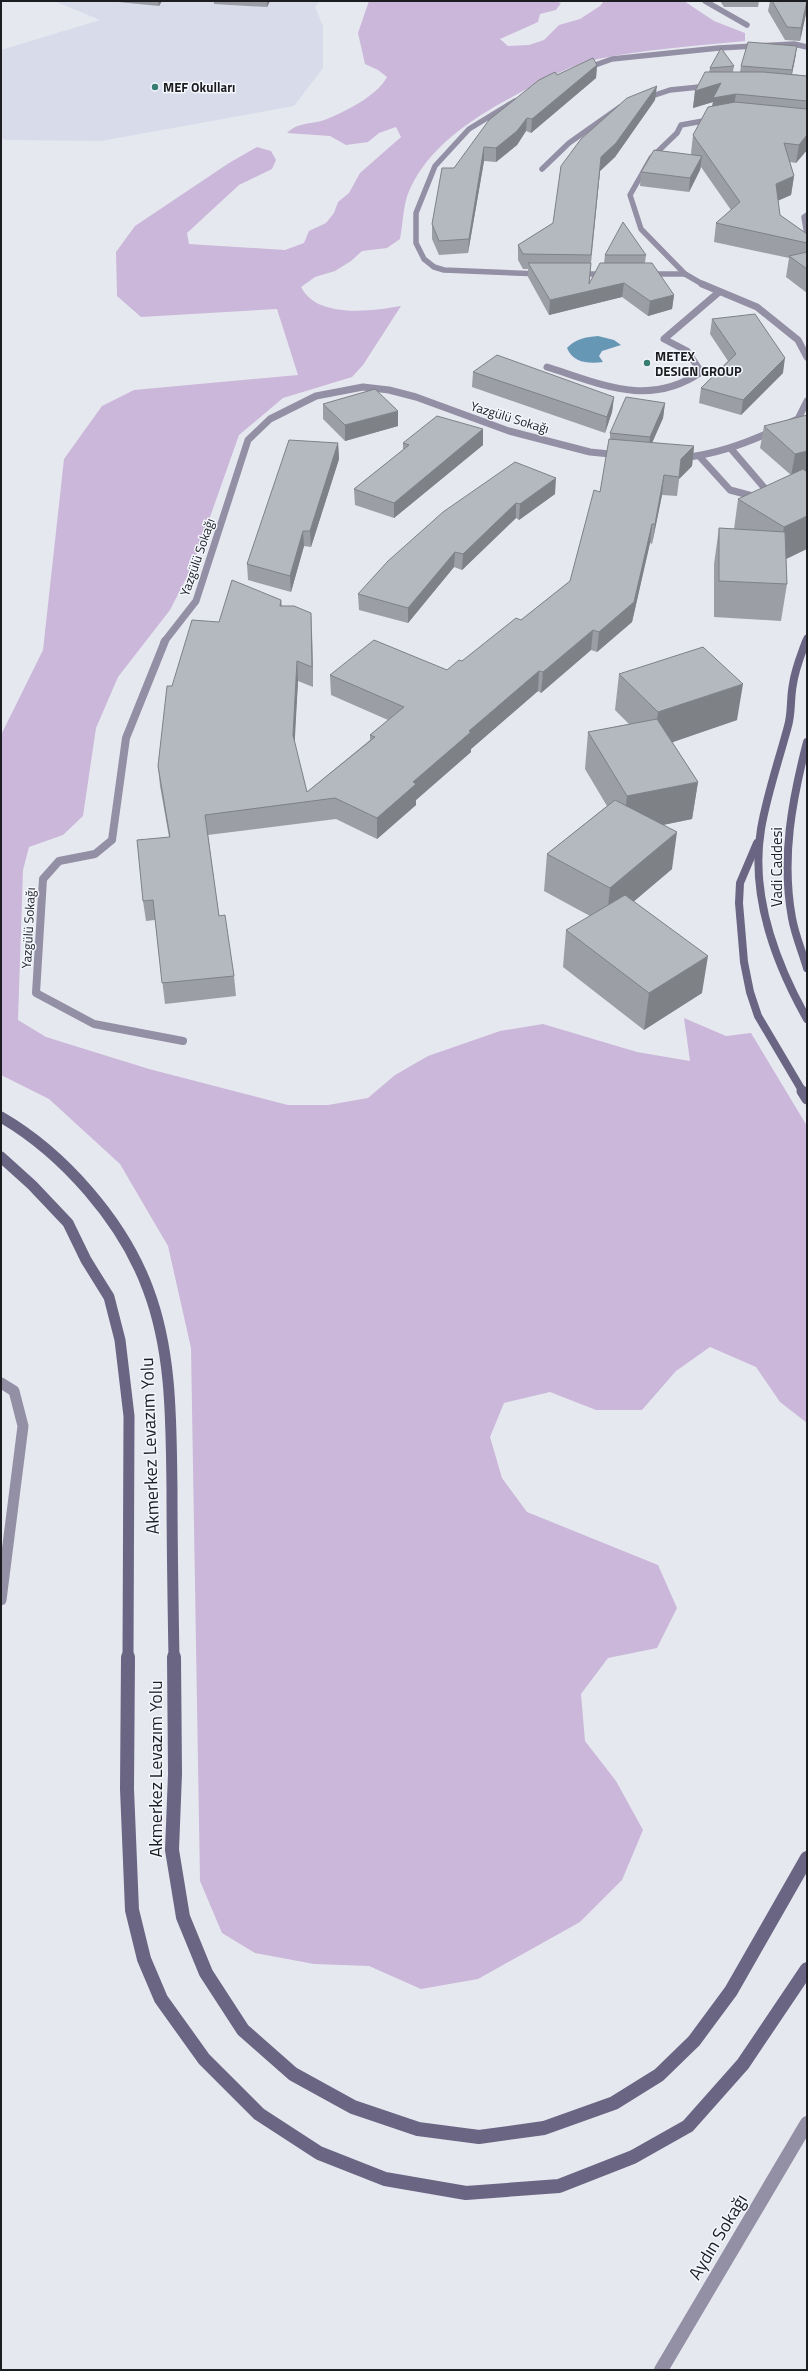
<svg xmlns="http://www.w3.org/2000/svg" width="808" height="2371" font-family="'Titillium Web',sans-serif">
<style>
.built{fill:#d8dcea}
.green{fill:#cbb7d9}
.water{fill:#6697b5}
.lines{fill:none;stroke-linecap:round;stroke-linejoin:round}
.minor-far3{stroke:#938fa5;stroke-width:5.5}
.minor-far2{stroke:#938fa5;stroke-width:7}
.minor-far1{stroke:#938fa5;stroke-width:8}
.minor{stroke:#938fa5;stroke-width:11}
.tertiary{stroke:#938fa5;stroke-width:14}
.secondary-far3{stroke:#6a6583;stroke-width:7}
.secondary-far2{stroke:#6a6583;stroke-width:8}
.secondary-far1{stroke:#6a6583;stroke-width:11}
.secondary{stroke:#6a6583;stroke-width:14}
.wall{fill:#9b9ea4}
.shaded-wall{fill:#7e8186}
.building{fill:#b4b8bf;stroke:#7e8186}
.poi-dot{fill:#387d71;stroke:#f4f6fd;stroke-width:1.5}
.labels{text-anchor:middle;stroke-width:3;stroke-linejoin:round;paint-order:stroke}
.far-poi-label{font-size:13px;font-weight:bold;fill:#1c1d20;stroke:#f4f6fd;text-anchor:start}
.far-street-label{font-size:13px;fill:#1c1d20;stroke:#f4f6fd}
.street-label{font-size:15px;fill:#1c1d20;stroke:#f4f6fd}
.near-street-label{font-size:18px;fill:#1c1d20;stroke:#f4f6fd}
</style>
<rect width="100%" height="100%" fill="#e6e8f0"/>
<path class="built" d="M 54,1 L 321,1 L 315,7 L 323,26 L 323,68 L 294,106 L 101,141 L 5,140 L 1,138 L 1,50 L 100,20 Z"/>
<path class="green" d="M 369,1 L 555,1 L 561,3 L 556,10 L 540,14 L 538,22 L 500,39 L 508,46 L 529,45 L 544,40 L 559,25 L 580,19 L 600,6 L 604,1 L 684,1 L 714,21 L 745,33 L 745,41 C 696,46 646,49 598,59 C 573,64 548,78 525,90 C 480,114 431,142 409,191 C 403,205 403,224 400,239 L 387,248 L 362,251 L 351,261 L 335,271 L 315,277 L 301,287 C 317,319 372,311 401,306 L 363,365 L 352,377 L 283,398 L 239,435 L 193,565 L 170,610 L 118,677 L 96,728 L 83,816 L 63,835 L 29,847 L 23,870 L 18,1020 L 46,1037 L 149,1069 L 288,1105 L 328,1105 L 368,1098 L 395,1075 L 428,1056 L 500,1031 L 543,1024 L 637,1052 L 690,1061 L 684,1018 L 726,1036 L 751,1033 L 807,1126 L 807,1423 L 780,1402 L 756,1367 L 710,1347 L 676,1371 L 642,1410 L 596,1410 L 550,1392 L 504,1403 L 490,1437 L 502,1478 L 527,1512 L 658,1565 L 677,1608 L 657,1648 L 608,1658 L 581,1694 L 585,1741 L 616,1781 L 643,1830 L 622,1880 L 580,1922 L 478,1979 L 421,1989 L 369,1966 L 314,1964 L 255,1953 L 222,1933 L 200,1881 L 191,1348 L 168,1246 L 120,1164 L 49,1099 L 1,1075 L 1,735 L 43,650 L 64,459 L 102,406 L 134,390 L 298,375 L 277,309 L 141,317 L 117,296 L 116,252 L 135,226 L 229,163 L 257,147 L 271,151 L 276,160 L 272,169 L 239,185 L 187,233 L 189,244 L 285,250 L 304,243 L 309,231 L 326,223 L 334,213 L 338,202 L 349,193 L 360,173 L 401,137 L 396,127 L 379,133 L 368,142 L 346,145 L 330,136 L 287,133 C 299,121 313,125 327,119 C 346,111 377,96 387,77 L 378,70 L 365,64 L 358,33 Z"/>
<path class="water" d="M 598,336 L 614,340 L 621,345 L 602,351 L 599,356 L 603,362 C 589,364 573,363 567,348 C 575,339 586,337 598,336 Z"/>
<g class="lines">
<g class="minor-far3">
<path d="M 705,1 L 747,25"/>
<path d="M 584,69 L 612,59 L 719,48 L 794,44 L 807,47"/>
<path d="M 643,99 L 670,90 L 709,86"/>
<path d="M 515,101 L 469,129 L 435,166 L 416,213 L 416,243 L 424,259 L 434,267 L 444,270 L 540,274"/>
<path d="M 542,169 L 569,143 L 620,107"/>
<path d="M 807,215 L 804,217 L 807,235"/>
<path d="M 576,274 L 608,274"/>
<path d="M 646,274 L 685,274"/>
<path d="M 704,285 L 685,274 L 641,229 L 630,195 L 651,158 L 677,133 L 681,125 L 714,119"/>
</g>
<g class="minor-far2">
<path d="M 702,284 L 757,307 L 798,340 L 807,357"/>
<path d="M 547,367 C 601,384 649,408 701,372 L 687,351 L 664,339 L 719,292"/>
<path d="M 789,423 L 798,419 L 807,401"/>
<path d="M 732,450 L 773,498"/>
<path d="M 700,457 L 730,490 L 760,498"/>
<path d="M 680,458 C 714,455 744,444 775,430"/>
<path d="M 164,642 L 196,601 L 248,440 L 270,419 L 316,396 L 363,387 L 389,390 L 416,397 L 509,431 L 590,452 L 620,455"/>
</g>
<path class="minor-far1" d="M 165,641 L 126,738 L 112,840 L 95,854 L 59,861 L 43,879 L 36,993 L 94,1024 L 183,1041"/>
<path class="minor" d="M 1,1383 L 14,1391 L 23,1426 L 1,1600"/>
<path class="tertiary" d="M 661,2370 L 807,2123"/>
<path class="secondary-far3" d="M 806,642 L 807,638"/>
<g class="secondary-far2">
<path d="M 806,641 C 801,655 795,669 793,684 C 790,699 792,712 788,726 C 779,760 767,794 761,829 C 750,895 775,962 807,1019"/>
<path d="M 807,742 C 792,800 781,858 792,918 C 795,935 802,951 807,968"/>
<path d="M 757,843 L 740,883 L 739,903 L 744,962 L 750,992 L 758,1016 L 803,1092"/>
</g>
<g class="secondary-far1">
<path d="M 802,1091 L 807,1099"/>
<path d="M 1,1117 C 63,1153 123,1221 148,1289 C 172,1352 171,1422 172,1489 C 172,1545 173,1602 174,1658"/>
<path d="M 1,1157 L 32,1185 L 68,1223 L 86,1260 L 109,1297 L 120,1340 L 129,1416 L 128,1658"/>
</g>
<g class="secondary">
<path d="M 128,1657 L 127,1789 L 132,1910 L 144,1959 L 161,1999 L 204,2059 L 259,2114 L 319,2153 L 385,2179 L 466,2193 L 559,2186 L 633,2157 L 688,2126 L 743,2064 L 807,1969"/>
<path d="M 174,1657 L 175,1774 L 172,1850 L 183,1917 L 206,1973 L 243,2030 L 293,2074 L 353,2107 L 418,2129 L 479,2137 L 544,2128 L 614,2103 L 659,2075 L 694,2041 L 731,1991 L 807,1858"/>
</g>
</g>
<g class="wall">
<path d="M 108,1 L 162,1 L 159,6 Z"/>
<path d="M 214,1 L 270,1 L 267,7 L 214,4 Z"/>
<path d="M 720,1 L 759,1 L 758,7 L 724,7 Z"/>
<path d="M 770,1 L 807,1 L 807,9 L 800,41 L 785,40 L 768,11 Z"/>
<path d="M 797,46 L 795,59 L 792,74 L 807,76 L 807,150 L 796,163 L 790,162 L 794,176 L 791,195 L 778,200 L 780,215 L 807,234 L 807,293 L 786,277 L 789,258 L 714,242 L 716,223 L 731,210 L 701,167 L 700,170 L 689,192 L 640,186 L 641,172 L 692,155 L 691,153 L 693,135 L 712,106 L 713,102 L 693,108 L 695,91 L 709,72 L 710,68 L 734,66 L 733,72 L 740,72 L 741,66 Z"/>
<path d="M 597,65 L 596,78 L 531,133 L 526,131 L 517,145 L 496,162 L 484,161 L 468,253 L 439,255 L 432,239 L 432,224 L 454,168 L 557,75 Z"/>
<path d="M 655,100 L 615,157 L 600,171 L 589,284 L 604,263 L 605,255 L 646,255 L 645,263 L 674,295 L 672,309 L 648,316 L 622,297 L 549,315 L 528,277 L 528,269 L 523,269 L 518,260 L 518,245 L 553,223 Z"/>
<path d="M 712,319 L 783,373 L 741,415 L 699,403 L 701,388 L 728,361 L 710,334 Z"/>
<path d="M 473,372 L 614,397 L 612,412 L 605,433 L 472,387 Z"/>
<path d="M 665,403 L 663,418 L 652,443 L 694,446 L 692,466 L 679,479 L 677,496 L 662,495 L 652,544 L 650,543 L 632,622 L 597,652 L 591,650 L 541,693 L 538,691 L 471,749 L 471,752 L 416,800 L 416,805 L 377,839 L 336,819 L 208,835 L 219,916 L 234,976 L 236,996 L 165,1004 L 155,920 L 146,921 L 143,901 L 169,837 L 160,786 L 158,766 L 172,686 L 219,622 L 281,600 L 282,606 L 312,633 L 313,687 L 298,681 L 294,742 L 307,792 L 370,740 L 370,735 L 388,720 L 331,695 L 330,675 L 447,670 L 462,661 L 521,620 L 570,581 L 600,492 L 610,439 L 610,433 Z"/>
<path d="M 323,404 L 398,426 L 345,441 L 323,419 Z"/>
<path d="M 807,415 L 786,559 L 787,584 L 781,621 L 714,617 L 714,564 L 719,528 L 734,529 L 738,499 L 791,475 L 760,448 L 764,426 Z"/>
<path d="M 483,429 L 483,445 L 394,518 L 355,505 L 354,489 L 403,450 L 403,443 Z"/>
<path d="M 338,443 L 339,459 L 311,547 L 304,546 L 291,592 L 248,580 L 247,564 Z"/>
<path d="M 515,462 L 555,494 L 519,520 L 516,518 L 462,570 L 454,567 L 408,623 L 359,610 L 358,594 Z"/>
<path d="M 619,674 L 737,720 L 672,742 L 698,782 L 692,819 L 663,825 L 672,869 L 633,902 L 702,993 L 644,1030 L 563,967 L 566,930 L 590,916 L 544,891 L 547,854 L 607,806 L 585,769 L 588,732 L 629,724 L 615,710 Z"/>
</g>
<g class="shaded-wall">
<path d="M 158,1 L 162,1 L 159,6 Z"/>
<path d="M 267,1 L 270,1 L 267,7 Z"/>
<path d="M 807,3 L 807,9 L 800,41 L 801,28 Z"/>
<path d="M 797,46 L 795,59 L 790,84 L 792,70 Z"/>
<path d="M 597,65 L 596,78 L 531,133 L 532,119 Z"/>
<path d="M 721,83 L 736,94 L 733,112 L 711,115 L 713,102 L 693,108 L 695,91 Z"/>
<path d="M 657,86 L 655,100 L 615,157 L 600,171 L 590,269 L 601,157 Z"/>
<path d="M 527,118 L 526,131 L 517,145 L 496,162 L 496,148 Z"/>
<path d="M 807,135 L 807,150 L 796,163 L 799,145 Z"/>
<path d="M 484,147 L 484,161 L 468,253 L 469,239 Z"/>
<path d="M 702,156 L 700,170 L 689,192 L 690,178 Z"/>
<path d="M 794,176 L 791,195 L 773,203 L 776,184 Z"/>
<path d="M 624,283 L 622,297 L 549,315 L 550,300 Z"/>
<path d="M 674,295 L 672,309 L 648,316 L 650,301 Z"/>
<path d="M 785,358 L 783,373 L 741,415 L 743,400 Z"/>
<path d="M 614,397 L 612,412 L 605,433 L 607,417 Z"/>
<path d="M 665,403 L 663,418 L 648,452 L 650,437 Z"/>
<path d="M 398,411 L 398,426 L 345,441 L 345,425 Z"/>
<path d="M 483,429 L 483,445 L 394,518 L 394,503 Z"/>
<path d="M 338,443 L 339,459 L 311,547 L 310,531 Z"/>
<path d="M 694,446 L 692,466 L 679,479 L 677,496 L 681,459 Z"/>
<path d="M 807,451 L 807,472 L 791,476 L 795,454 Z"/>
<path d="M 664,475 L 662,495 L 652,544 L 655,524 Z"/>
<path d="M 556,478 L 555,494 L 519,520 L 520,504 Z"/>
<path d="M 516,503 L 516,518 L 462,570 L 463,554 Z"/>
<path d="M 807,516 L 807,549 L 778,563 L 784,527 Z"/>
<path d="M 652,524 L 650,543 L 632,622 L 597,652 L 599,632 Z"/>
<path d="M 303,531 L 304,546 L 291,592 L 290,576 Z"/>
<path d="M 455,552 L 454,567 L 408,623 L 408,608 Z"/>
<path d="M 311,613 L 312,633 L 313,687 L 312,667 Z"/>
<path d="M 593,630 L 591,650 L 541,693 L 543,672 Z"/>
<path d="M 297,661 L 298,681 L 294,755 L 293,735 Z"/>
<path d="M 539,671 L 538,691 L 471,749 L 471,752 L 416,800 L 416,805 L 377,839 L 377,818 L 413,782 L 469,731 Z"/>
<path d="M 743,684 L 737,720 L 653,749 L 658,712 Z"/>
<path d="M 698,782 L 692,819 L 623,833 L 627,796 Z"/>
<path d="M 677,832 L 672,869 L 606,925 L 610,888 Z"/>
<path d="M 708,956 L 702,993 L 644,1030 L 649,993 Z"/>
</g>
<g class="building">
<path d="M 772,1 L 807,1 L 801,28 L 787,27 Z"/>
<path d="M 748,42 L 797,46 L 792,70 L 741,66 Z"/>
<path d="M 721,48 L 734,66 L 710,68 Z"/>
<path d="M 593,58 L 597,65 L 532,119 L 527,118 L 517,131 L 496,148 L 484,147 L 469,239 L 439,241 L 432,224 L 442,168 L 454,168 L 489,120 L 539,80 L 555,72 L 557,75 Z"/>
<path d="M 705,72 L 763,72 L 807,76 L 807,101 L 736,94 L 713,98 L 721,83 L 695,91 Z"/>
<path d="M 657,86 L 616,143 L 601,157 L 591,255 L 523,254 L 518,245 L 553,223 L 561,166 L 581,139 L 627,98 Z"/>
<path d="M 735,102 L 807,109 L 807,135 L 799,145 L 784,143 L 794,176 L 776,184 L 780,215 L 807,234 L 807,243 L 716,223 L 740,202 L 693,135 L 708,107 Z"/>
<path d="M 654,150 L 702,156 L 690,178 L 641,172 Z"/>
<path d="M 623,222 L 646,255 L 605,255 Z"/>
<path d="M 807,252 L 807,269 L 789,256 Z"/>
<path d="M 528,263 L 591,263 L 589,284 L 600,263 L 652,263 L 674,295 L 650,301 L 624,283 L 550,300 Z"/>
<path d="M 755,314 L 785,358 L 743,400 L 701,388 L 736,354 L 712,319 Z"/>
<path d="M 497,355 L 614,397 L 607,417 L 473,372 Z"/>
<path d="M 375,389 L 398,411 L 345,425 L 323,404 Z"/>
<path d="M 626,397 L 665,403 L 650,437 L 610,433 Z"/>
<path d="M 807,415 L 807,451 L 795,454 L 764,426 Z"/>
<path d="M 437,416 L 483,429 L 394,503 L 354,489 L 409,445 L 403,443 Z"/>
<path d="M 609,439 L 694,446 L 681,459 L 679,477 L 664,475 L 655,524 L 652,524 L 634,602 L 599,632 L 593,630 L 543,672 L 539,671 L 469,731 L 471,732 L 413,782 L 416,784 L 377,818 L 335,798 L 205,815 L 219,916 L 225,915 L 234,976 L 162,983 L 153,900 L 143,901 L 137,840 L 170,837 L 158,766 L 167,686 L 172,686 L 192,620 L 219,622 L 232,580 L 281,600 L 280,606 L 294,606 L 311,613 L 312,667 L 297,661 L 293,735 L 307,792 L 375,737 L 370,735 L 404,707 L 330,675 L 374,640 L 447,670 L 459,660 L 462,661 L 516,618 L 521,620 L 570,581 L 594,490 L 600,492 Z"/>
<path d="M 289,440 L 338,443 L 310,531 L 303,531 L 290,576 L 247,564 Z"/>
<path d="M 515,462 L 556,478 L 520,504 L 516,503 L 463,554 L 455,552 L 408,608 L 358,594 L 388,561 L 443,512 Z"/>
<path d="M 803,469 L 807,472 L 807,516 L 784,527 L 738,499 Z"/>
<path d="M 719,528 L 785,532 L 787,584 L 719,581 Z"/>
<path d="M 703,647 L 743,684 L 658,712 L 619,674 Z"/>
<path d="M 657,719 L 698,782 L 627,796 L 588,732 Z"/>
<path d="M 615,800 L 677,832 L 610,888 L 547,854 Z"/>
<path d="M 625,895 L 708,956 L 649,993 L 566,930 Z"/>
</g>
<g class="poi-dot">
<circle cx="155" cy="87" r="4"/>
<circle cx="647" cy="363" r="4"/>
</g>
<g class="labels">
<g class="far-poi-label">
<text x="163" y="92">MEF Okulları</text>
<text x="655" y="361">METEX<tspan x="655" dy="15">DESIGN GROUP</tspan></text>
</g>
<g class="far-street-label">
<text transform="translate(510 417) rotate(17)" y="5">Yazgülü Sokağı</text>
<text transform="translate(197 557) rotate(-71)" y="5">Yazgülü Sokağı</text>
<text transform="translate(28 928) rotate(-87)" y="5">Yazgülü Sokağı</text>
</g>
<g class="street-label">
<text transform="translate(777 867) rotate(-90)" y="5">Vadi Caddesi</text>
</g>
<g class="near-street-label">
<text transform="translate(150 1446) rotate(-92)" y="6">Akmerkez Levazım Yolu</text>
<text transform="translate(156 1769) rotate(-90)" y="6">Akmerkez Levazım Yolu</text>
<text transform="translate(718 2237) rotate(-59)" y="6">Aydın Sokağı</text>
</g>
</g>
<rect width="808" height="2371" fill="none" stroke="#1c1d20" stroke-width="4"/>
</svg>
